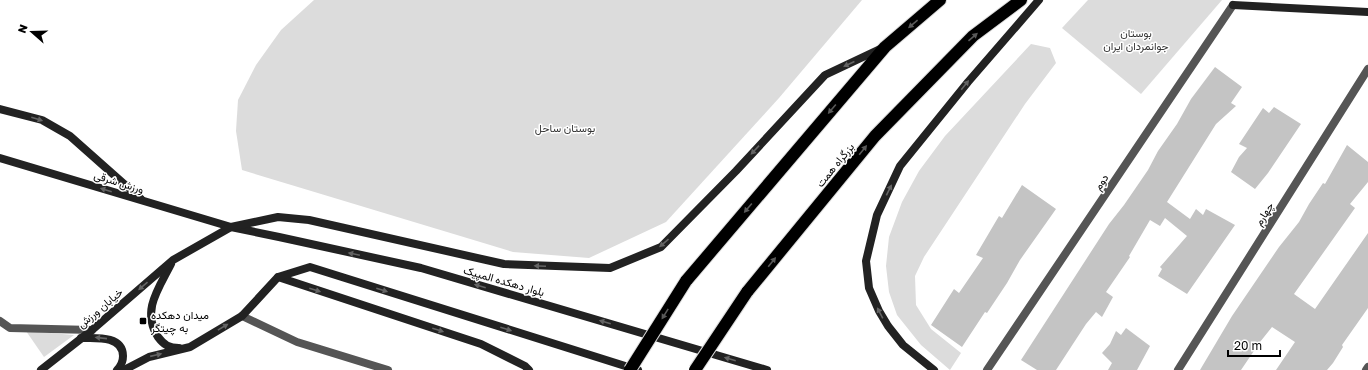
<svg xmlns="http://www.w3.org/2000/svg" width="1368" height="370" font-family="'Golos Text',Vazirmatn,sans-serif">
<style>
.green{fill:#dcdcdc}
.building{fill:#c4c4c4}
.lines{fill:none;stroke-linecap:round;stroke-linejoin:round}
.highway-casing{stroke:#dbdbdb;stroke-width:14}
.lane{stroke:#555;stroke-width:8}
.street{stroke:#555;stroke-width:8}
.secondary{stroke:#222;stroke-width:8}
.highway{stroke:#000;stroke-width:12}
.highway-bridge-casing{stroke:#dbdbdb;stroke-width:14;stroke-linecap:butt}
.highway-bridge{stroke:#000;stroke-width:12}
.oneway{fill:#595959}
.oneway2{fill:#646464}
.poi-dot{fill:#000;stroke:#fff;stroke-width:1.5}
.labels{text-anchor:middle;stroke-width:3;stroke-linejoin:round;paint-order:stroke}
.park-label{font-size:11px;fill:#333;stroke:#fff}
.street-label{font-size:11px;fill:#000;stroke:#fff}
.poi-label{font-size:11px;fill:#000;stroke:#fff;text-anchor:start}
</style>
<rect width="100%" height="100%" fill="#fff"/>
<g class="green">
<path d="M 314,0 L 862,0 L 779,98 L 666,222 L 589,258 L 513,252 L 242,170 L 236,131 L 238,100 L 256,65 L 281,30 Z"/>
<path d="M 1088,0 L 1222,0 L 1141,94 L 1062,28 Z"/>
<path d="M 1031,44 L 1050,48 L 1056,63 L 1025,104 L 924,257 L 915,276 L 916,305 L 931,329 L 961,353 L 950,370 L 921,345 L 897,315 L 889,292 L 886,266 L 889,237 L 902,202 L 919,171 L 945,136 Z"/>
<path d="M 26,331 L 74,335 L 44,357 Z"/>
</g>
<g class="building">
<path d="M 1215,67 L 1242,87 L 1231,103 L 1236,106 L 1216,124 L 1167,202 L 1190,219 L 1196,209 L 1203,215 L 1206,209 L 1235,225 L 1187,294 L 1158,276 L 1162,269 L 1160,267 L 1187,236 L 1165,218 L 1160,226 L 1150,220 L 1129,256 L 1130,257 L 1106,292 L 1113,297 L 1102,317 L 1096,312 L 1086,324 L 1056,370 L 1037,370 L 1021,360 L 1109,224 L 1124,205 L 1148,170 L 1158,151 L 1177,124 L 1191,99 Z"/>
<path d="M 1274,107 L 1301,124 L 1268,173 L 1255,189 L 1231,172 L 1239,157 L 1247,148 L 1239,144 L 1263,108 L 1269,113 Z"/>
<path d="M 1347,145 L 1368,162 L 1368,182 L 1350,204 L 1355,208 L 1294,294 L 1315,309 L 1368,233 L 1368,308 L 1342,345 L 1343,347 L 1333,363 L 1327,370 L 1276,370 L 1295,342 L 1272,327 L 1260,342 L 1241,370 L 1200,370 L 1232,316 L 1279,247 L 1299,222 L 1309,204 L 1323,183 L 1325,184 Z"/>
<path d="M 1022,185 L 1056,209 L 1020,260 L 1007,283 L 987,313 L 985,312 L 962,347 L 931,325 L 954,289 L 959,293 L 983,258 L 976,255 L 999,216 L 1002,218 Z"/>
<path d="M 1126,328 L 1150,346 L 1137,370 L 1108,370 L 1112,363 L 1102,353 L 1110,344 L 1116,331 L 1121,335 Z"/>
</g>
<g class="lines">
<defs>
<g id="highway">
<path d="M 686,281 L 885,47 L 940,0"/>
<path d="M 747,292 L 875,136 L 973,36 L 1021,0"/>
</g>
</defs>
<use href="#highway" class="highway-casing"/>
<path class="lane" d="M 242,316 L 297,342 L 388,370"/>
<g class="street">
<path d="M 0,321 L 10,328 L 92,330"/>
<path d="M 987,370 L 1233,5"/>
<path d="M 1178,370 L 1368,69"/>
<path d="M 1366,370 L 1368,367"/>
</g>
<g class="secondary">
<path d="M 1233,5 L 1368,12"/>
<path d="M 0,109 L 42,120 L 70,136 L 141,199"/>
<path d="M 0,158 L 231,227 L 279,237 L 421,268 L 767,370"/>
<path d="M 171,264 C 159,288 141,311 158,337 C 164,345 169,348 179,348"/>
<path d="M 278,277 L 481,344 L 525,366 L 529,370"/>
<path d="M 81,338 C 95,338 123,335 123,356 C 123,361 121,366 117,370"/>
<path d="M 41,370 L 92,330 L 173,260 L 231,227 L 278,217 L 309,220 L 504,264 L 610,268 L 661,247 L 736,171 L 825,75 L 880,49"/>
<path d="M 124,370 L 149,357 L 190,347 L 242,316 L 278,277 L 310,267 L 638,370"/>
<path d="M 934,370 L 903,345 L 888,326 L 879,311 L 869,288 L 866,261 L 877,215 L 900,166 L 968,82 L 1039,0"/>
</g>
<use href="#highway" class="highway"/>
<defs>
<g id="highway-bridge">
<path d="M 630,370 L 686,281"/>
<path d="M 695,370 L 747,292"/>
</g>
</defs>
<use href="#highway-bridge" class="highway-bridge-casing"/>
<use href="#highway-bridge" class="highway-bridge"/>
</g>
<defs><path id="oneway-solid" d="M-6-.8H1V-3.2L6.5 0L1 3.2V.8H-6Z"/></defs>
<g class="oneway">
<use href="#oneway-solid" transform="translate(913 24) rotate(140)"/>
<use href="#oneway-solid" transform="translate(973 37) rotate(-41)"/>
<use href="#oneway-solid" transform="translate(832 109) rotate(130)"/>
<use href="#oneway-solid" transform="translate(863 150) rotate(-51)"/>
<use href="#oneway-solid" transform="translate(748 208) rotate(130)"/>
<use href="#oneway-solid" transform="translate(772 262) rotate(-51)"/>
<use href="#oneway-solid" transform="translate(665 314) rotate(122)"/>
</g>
<g class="oneway2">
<use href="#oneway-solid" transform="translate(849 64) rotate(155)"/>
<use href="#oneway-solid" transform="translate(965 85) rotate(-51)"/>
<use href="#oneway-solid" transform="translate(37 119) rotate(18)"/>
<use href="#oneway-solid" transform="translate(755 150) rotate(133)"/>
<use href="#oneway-solid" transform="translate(106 190) rotate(-163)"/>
<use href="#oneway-solid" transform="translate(889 190) rotate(-64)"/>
<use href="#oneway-solid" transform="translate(664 243) rotate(139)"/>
<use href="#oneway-solid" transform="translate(354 254) rotate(-168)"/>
<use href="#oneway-solid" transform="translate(540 266) rotate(-178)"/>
<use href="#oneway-solid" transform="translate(143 286) rotate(139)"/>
<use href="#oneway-solid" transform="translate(480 286) rotate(-164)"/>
<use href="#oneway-solid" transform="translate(315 290) rotate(18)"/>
<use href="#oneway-solid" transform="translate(382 290) rotate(18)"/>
<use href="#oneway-solid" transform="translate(880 313) rotate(-118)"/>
<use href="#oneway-solid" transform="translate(605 322) rotate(-164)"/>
<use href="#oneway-solid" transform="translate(223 327) rotate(-31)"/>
<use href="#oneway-solid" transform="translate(506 329) rotate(18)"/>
<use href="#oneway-solid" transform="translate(438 330) rotate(18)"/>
<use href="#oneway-solid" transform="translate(101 338) rotate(-174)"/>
<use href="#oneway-solid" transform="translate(156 355) rotate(-13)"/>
<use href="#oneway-solid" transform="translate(730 359) rotate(-164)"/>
</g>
<rect class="poi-dot" x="139" y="317" width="8" height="8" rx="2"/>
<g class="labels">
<g class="park-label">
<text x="1136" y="37">بوستان<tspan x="1136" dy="13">جوانمردان ایران</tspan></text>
<text x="565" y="132">بوستان ساحل</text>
</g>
<g class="street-label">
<text transform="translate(835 165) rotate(-51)" y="4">بزرگراه همت</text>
<text transform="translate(119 182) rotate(17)" y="4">ورزش شرقی</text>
<text transform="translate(1101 182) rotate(-56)" y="4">دوم</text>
<text transform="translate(1264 214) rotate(-58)" y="4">چهارم</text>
<text transform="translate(504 281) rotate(16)" y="4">بلوار دهکده المپیک</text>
<text transform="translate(100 308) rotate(-40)" y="4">خیابان ورزش</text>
</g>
<g class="poi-label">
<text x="151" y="319">میدان دهکده<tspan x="151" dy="13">به چیتگر</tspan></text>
</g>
</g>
<g transform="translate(32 32) rotate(290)" stroke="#ffffff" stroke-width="3" paint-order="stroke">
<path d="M0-3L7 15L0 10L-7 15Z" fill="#000000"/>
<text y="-6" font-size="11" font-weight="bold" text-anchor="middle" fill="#000000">N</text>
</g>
<path d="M1228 350v6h52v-6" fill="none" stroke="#000000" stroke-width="2"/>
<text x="1234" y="350" font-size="12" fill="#000000" stroke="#ffffff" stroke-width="3" paint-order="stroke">20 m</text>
</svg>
